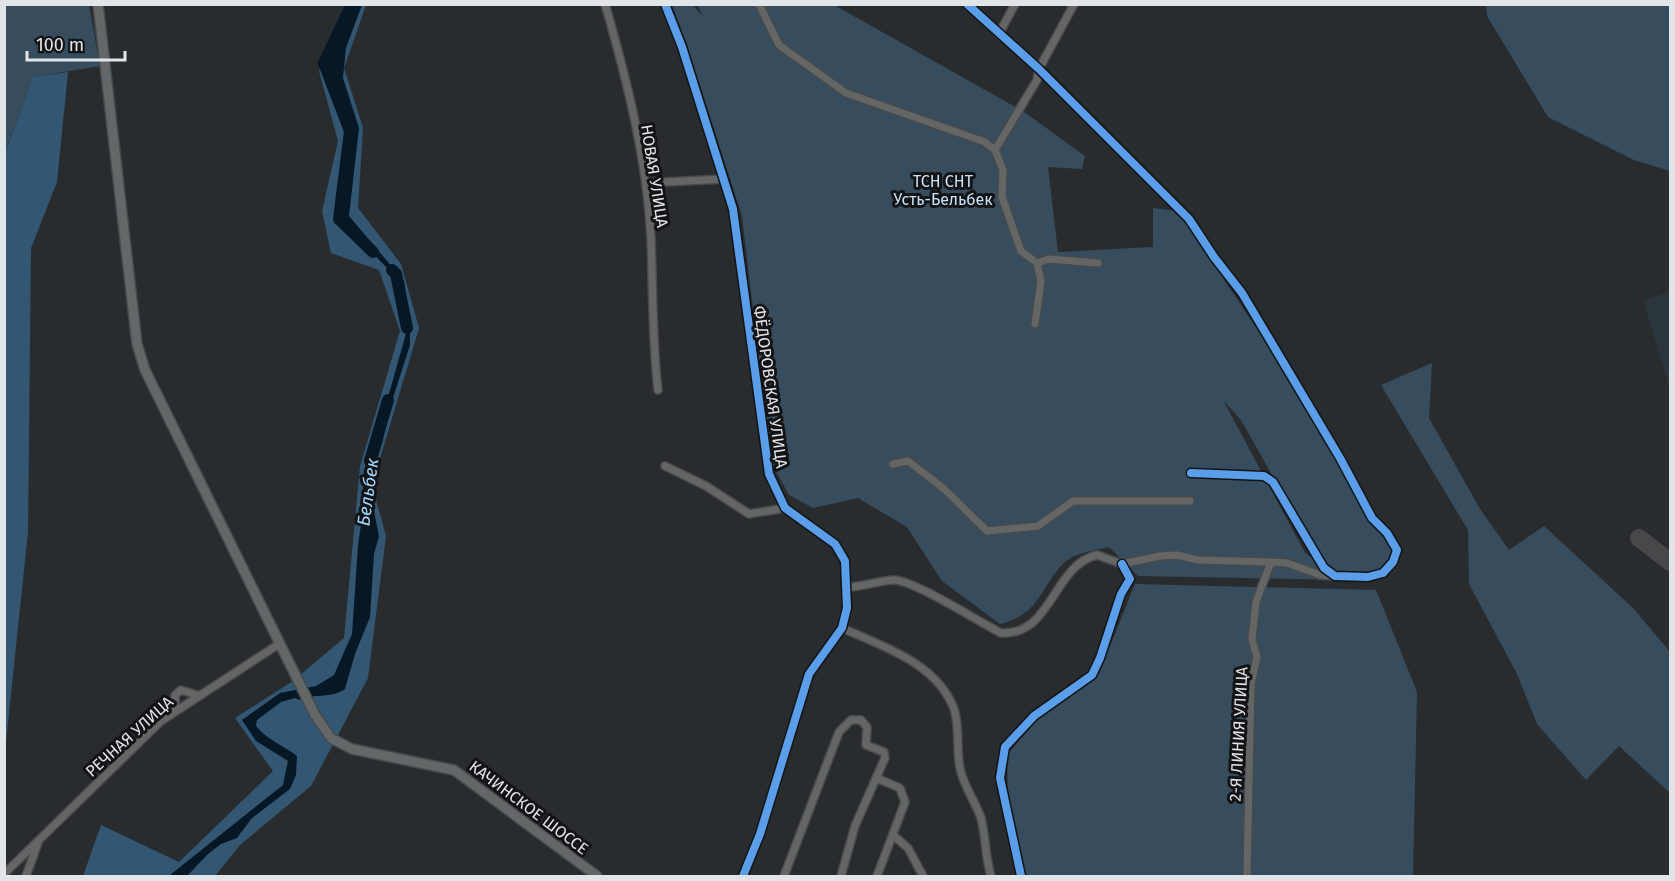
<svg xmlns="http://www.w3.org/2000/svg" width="1675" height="881" font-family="'Fira Sans',sans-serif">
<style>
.built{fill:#2b353c}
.green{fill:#374d5e;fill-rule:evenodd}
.forest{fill:#335772}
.water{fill:#061826}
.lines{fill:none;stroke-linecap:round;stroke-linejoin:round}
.river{stroke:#061826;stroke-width:12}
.taxiway{stroke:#46484a;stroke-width:18}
.minor-casing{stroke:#474a4c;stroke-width:10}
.major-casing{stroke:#474a4c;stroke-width:12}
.minor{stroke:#646666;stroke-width:7}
.major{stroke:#646768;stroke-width:9}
.cycleway-casing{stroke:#121416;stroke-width:11}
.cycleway{stroke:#5a9eea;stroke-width:8}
.labels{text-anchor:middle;stroke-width:6;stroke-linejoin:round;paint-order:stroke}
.street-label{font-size:16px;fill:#e2e5e8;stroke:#121416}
.park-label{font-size:16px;fill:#c9e2f7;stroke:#121416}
.water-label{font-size:18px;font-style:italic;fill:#a1d5fe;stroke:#121416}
</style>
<rect width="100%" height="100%" fill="#292c2f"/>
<path class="built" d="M 1670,292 L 1670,389 L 1643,300 Z"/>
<g class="green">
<path d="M 4,5 L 89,5 L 100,66 L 33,77 L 6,150 Z"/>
<path d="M 672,5 L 693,5 L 702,16 L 698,5 L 834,5 L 1024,112 L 1085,156 L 1082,169 L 1048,167 L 1058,252 L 1153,247 L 1153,208 L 1178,211 L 1279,362 L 1395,550 C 1386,580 1367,575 1341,576 L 1348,580 L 1138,576 L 1109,547 C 1097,550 1074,553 1065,562 C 1040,586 1041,614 1000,624 L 942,581 L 907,527 L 858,498 L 813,508 L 789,495 L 771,462 L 742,216 L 685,39 ZM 1223,400 L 1241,420 L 1322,564 L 1305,553 Z"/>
<path d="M 1486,5 L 1670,5 L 1670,171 L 1634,160 L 1548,117 L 1487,16 Z"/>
<path d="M 1432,363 L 1429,418 L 1480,509 L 1509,550 L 1544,526 L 1634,609 L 1670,652 L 1670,793 L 1619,746 L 1586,780 L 1537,724 L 1517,674 L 1469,584 L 1468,530 L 1381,385 Z"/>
<path d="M 1135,584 L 1376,590 L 1417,692 L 1413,876 L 1024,876 L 1008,797 L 1007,755 L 1036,721 L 1099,674 Z"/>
</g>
<g class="forest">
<path d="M 346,5 L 366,5 L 344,68 L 363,128 L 358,208 L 401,264 L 419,328 L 372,485 L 386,536 L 368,678 L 311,786 L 240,845 L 215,876 L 83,876 L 101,825 L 179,862 L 273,771 L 235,718 L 293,681 L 344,638 L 360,466 L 400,331 L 379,270 L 331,253 L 322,211 L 338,141 L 319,71 Z"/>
<path d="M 68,72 L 57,182 L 31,248 L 28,532 L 5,751 L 5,96 L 7,148 L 33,77 Z"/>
</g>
<path class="water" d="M 351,5 L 362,5 L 346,48 L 343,78 L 359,128 L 349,216 L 404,281 L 410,327 L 410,345 L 385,423 L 383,440 L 369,486 L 379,536 L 374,554 L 370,617 L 355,654 L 345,689 C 331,699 315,693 300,700 L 295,698 L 281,702 L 257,720 L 256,726 C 266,739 284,746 297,756 L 296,775 L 290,789 L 252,818 L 237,838 L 221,844 L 208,854 L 187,876 L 164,876 L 170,875 L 283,785 L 288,761 L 256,741 L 242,720 L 280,693 L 316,686 L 334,675 L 352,634 L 358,545 L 365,497 L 363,490 L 364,470 L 374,447 L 407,330 L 402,324 L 404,313 L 394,275 L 339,219 L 350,131 L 324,63 L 346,20 Z"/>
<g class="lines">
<g class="river">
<path d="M 352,4 L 324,63 L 350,131 L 339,219 L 373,252"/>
<path d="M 392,270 L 396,274 L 407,328"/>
<path d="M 370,461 L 388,400"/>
</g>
<path class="taxiway" d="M 1639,538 L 1670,562"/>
<defs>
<g id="minor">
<path d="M 605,4 C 627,80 647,160 651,239 C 653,289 652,339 658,390"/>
<path d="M 665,4 L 682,47 L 733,209 L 769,474 L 785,508 L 835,544 L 845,561 L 847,608 L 842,628 L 809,674 L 760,834 L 743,876"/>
<path d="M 759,4 L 779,45 L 846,93 L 985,142 L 995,150 L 1003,170 L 1002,197 L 1021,251 L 1037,263 L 1041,281 L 1035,324"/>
<path d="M 967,4 L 1039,69 L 1189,219 L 1214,257 L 1242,293 L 1340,458 L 1372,518 L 1387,533 L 1397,550 L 1393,562 L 1383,573 L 1368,577 L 1335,576 L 1324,568 L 1273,482 L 1264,476 L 1191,473"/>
<path d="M 999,34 L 1015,4"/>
<path d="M 995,150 L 1037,80 L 1039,69 L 1074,4"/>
<path d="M 646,183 L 724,179"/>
<path d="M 1037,263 L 1049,259 L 1098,263"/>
<path d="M 893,464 L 908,461 L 943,488 L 987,531 L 1038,526 L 1073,501 L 1190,501"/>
<path d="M 665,466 L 706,486 L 749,514 L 785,508"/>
<path d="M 847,587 C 863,587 877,581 893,580 C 912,579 979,622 1001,633 C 1052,636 1053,565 1097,555 L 1122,564 L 1160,556 L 1177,555 L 1198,560 L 1271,562 L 1287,563 L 1320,575 L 1332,576"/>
<path d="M 842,628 C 882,646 937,663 954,709 C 960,726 956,749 960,768 C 963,785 975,801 981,818 C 986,837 985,857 991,876"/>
<path d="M 175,711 L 175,695 L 181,690 L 197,695"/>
<path d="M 876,778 L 900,788 L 905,802 L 877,876"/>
<path d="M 893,835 L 908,848 L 923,876"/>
<path d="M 4,874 L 37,842"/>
<path d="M 26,876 L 39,840 L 161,721 L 279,644"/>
<path d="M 784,876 L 839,732 L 851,720 L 861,720 L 867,727 L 866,745 L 884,752 L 885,758 L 855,826 L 841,876"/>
<path d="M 1021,876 L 1000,778 L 1005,747 L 1034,716 L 1092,675 L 1100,658 L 1121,594 L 1130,579 L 1122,564"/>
<path d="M 1247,876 L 1251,684 L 1257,657 L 1252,639 L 1256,602 L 1271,562"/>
</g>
<path id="major" d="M 98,4 L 137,344 L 145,370 L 315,715 L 331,738 L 352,749 L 454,770 L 597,876"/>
</defs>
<use href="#minor" class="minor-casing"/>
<use href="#major" class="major-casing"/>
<use href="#minor" class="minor"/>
<use href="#major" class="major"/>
<defs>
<g id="cycleway">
<path d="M 665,4 L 682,47 L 733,209 L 769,474 L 785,508 L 835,544 L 845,561 L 847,608 L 842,628 L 809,674 L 760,834 L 743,876"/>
<path d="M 967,4 L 1039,69 L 1189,219 L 1214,257 L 1242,293 L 1340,458 L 1372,518 L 1387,533 L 1397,550 L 1393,562 L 1383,573 L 1368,577 L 1335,576 L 1324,568 L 1273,482 L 1264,476 L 1191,473"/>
<path d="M 1021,876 L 1000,778 L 1005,747 L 1034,716 L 1092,675 L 1100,658 L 1121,594 L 1130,579 L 1122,564"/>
</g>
</defs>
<use href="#cycleway" class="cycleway-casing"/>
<use href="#cycleway" class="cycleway"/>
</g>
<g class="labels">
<g class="street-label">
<text transform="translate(655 176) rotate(81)" y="6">НОВАЯ УЛИЦА</text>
<text transform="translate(771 387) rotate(82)" y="6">ФЁДОРОВСКАЯ УЛИЦА</text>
<text transform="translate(1238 734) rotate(-87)" y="6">2-Я ЛИНИЯ УЛИЦА</text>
<text transform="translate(129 736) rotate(-42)" y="6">РЕЧНАЯ УЛИЦА</text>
<text transform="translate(529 807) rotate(37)" y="6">КАЧИНСКОЕ ШОССЕ</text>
</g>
<g class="park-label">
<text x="943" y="187">ТСН СНТ<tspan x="943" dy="18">Усть-Бельбек</tspan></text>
</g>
<g class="water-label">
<text transform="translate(368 492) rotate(-82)" y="6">Бельбек</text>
</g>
</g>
<rect width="1675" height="881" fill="none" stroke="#e2e5e8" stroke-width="12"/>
<path d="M27 51v9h98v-9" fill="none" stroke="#e2e5e8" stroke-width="3"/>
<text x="36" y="51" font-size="18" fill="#e2e5e8" stroke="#121416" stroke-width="4.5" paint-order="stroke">100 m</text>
</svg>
